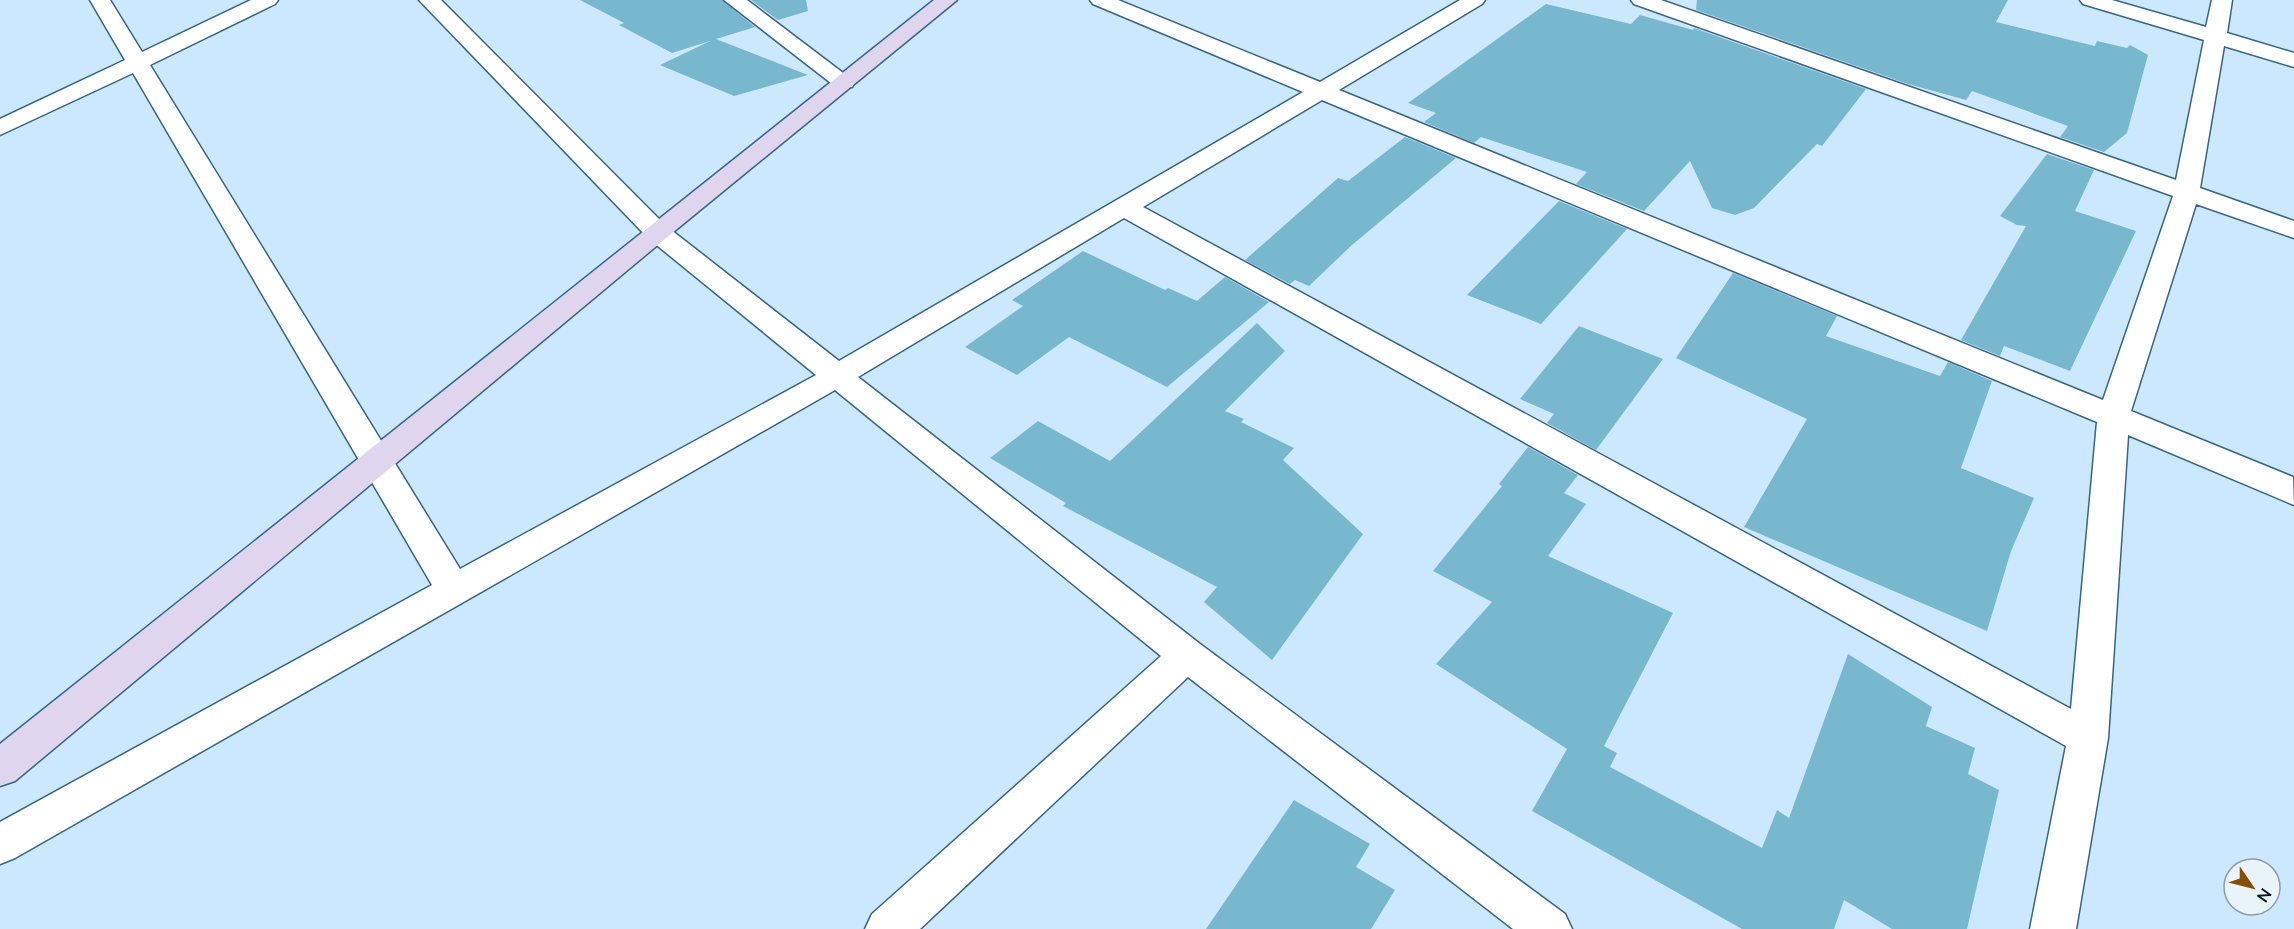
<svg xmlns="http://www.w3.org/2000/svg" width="2294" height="929" font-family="Lato,sans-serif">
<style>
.building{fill:#77b8ce}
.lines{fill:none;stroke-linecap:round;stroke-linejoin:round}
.street-casing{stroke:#376586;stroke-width:3}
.secondary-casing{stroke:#376586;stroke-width:3}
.street{fill:#fff;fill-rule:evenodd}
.secondary{fill:#dfd5ee;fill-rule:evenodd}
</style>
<rect width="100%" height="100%" fill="#cbe8ff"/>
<g class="building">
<path d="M 580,0 L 722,0 L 755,27 L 716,39 L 808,75 L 734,96 L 660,65 L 710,41 L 672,53 L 619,25 L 624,23 Z"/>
<path d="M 751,0 L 806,0 L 808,11 L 778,20 Z"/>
<path d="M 1697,0 L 2008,0 L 1996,22 L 2095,46 L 2097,41 L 2127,48 L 2130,45 L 2148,55 L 2127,133 L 2104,152 L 2060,137 L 2068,126 L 1972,91 L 1966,100 L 1908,84 L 1696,10 Z"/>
<path d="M 1546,4 L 1631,24 L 1640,15 L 1693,30 L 1694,28 L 1866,89 L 1822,146 L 1817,144 L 1754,208 L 1735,215 L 1712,208 L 1690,161 L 1644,211 L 1576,184 L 1587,172 L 1481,137 L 1474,143 L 1424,122 L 1436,113 L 1408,103 Z"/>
<path d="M 1405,137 L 1456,158 L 1352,245 L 1309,286 L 1295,280 L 1290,284 L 1245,260 L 1338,178 L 1348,181 Z"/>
<path d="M 2047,154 L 2094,170 L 2075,211 L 2136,231 L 2070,371 L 2004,346 L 2000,356 L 1961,340 L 2026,226 L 2017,225 L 2000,216 Z"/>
<path d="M 1559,201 L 1627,229 L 1541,324 L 1467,295 Z"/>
<path d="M 1083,251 L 1165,290 L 1168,288 L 1197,301 L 1225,277 L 1269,302 L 1167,387 L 1069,337 L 1017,375 L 965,347 L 1023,306 L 1012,300 Z"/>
<path d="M 1733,273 L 1837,316 L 1826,336 L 1940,376 L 1948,362 L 1992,381 L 1961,468 L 2034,498 L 2011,551 L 1987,631 L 1744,527 L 1807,419 L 1676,358 Z"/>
<path d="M 1257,323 L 1285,351 L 1225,411 L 1244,419 L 1241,422 L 1294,448 L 1283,460 L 1363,534 L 1272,660 L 1204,602 L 1217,587 L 1063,506 L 1066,503 L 990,458 L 1038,421 L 1110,461 Z"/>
<path d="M 1579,326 L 1663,359 L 1596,450 L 1547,423 L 1554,414 L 1520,399 Z"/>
<path d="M 1528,447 L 1578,475 L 1564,493 L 1586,504 L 1548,556 L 1673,613 L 1604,746 L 1617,753 L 1610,767 L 1762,848 L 1777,810 L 1789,818 L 1848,654 L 1932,707 L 1926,726 L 1975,748 L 1968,774 L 1999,790 L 1967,929 L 1892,929 L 1844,900 L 1834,929 L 1742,929 L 1532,811 L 1567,749 L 1436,664 L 1492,602 L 1433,571 L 1502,486 L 1499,484 Z"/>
<path d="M 1294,800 L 1370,844 L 1356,867 L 1395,890 L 1371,929 L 1206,929 Z"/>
</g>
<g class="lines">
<defs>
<g id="street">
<path d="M 90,0 L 110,0 L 142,52 L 251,0 L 278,0 L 275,4 L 150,65 L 460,569 L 816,375 L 648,238 L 419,0 L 441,0 L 666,226 L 839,361 L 1303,92 L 1093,4 L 1090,0 L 1118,0 L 1320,82 L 1460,0 L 1485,0 L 1482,4 L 1339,90 L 2103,400 L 2173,196 L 1634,4 L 1631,0 L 1661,0 L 2176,180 L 2204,40 L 2083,4 L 2080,0 L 2112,0 L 2206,27 L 2212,0 L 2232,0 L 2227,33 L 2294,53 L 2294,67 L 2224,46 L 2200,188 L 2294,221 L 2294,238 L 2196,204 L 2131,411 L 2293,477 L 2294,505 L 2128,435 L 2108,738 L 2076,929 L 2030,929 L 2066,746 L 1124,218 L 858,377 L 1200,644 L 1565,914 L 1572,929 L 1513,929 L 1188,677 L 920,929 L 865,929 L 872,914 L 1161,656 L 835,390 L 15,858 L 0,864 L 0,822 L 432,585 L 133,73 L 0,135 L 0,119 L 125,60 ZM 1322,100 L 2097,422 L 2071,709 L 1143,207 Z"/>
<path d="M 724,0 L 747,0 L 855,82 L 852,87 L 836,87 Z"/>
</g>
<path id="secondary" d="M 934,0 L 957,0 L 666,238 L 15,781 L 0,786 L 0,744 Z"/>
</defs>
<use href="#street" class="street-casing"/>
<use href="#secondary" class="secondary-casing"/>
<use href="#street" class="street"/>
<use href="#secondary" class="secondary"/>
</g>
<g transform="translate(2252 887) rotate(125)"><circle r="28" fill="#e9f3fa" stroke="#8e9ba4" stroke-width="1.5"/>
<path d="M0-4.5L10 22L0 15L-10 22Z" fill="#884d07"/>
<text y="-9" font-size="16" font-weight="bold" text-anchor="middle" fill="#051724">N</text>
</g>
</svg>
